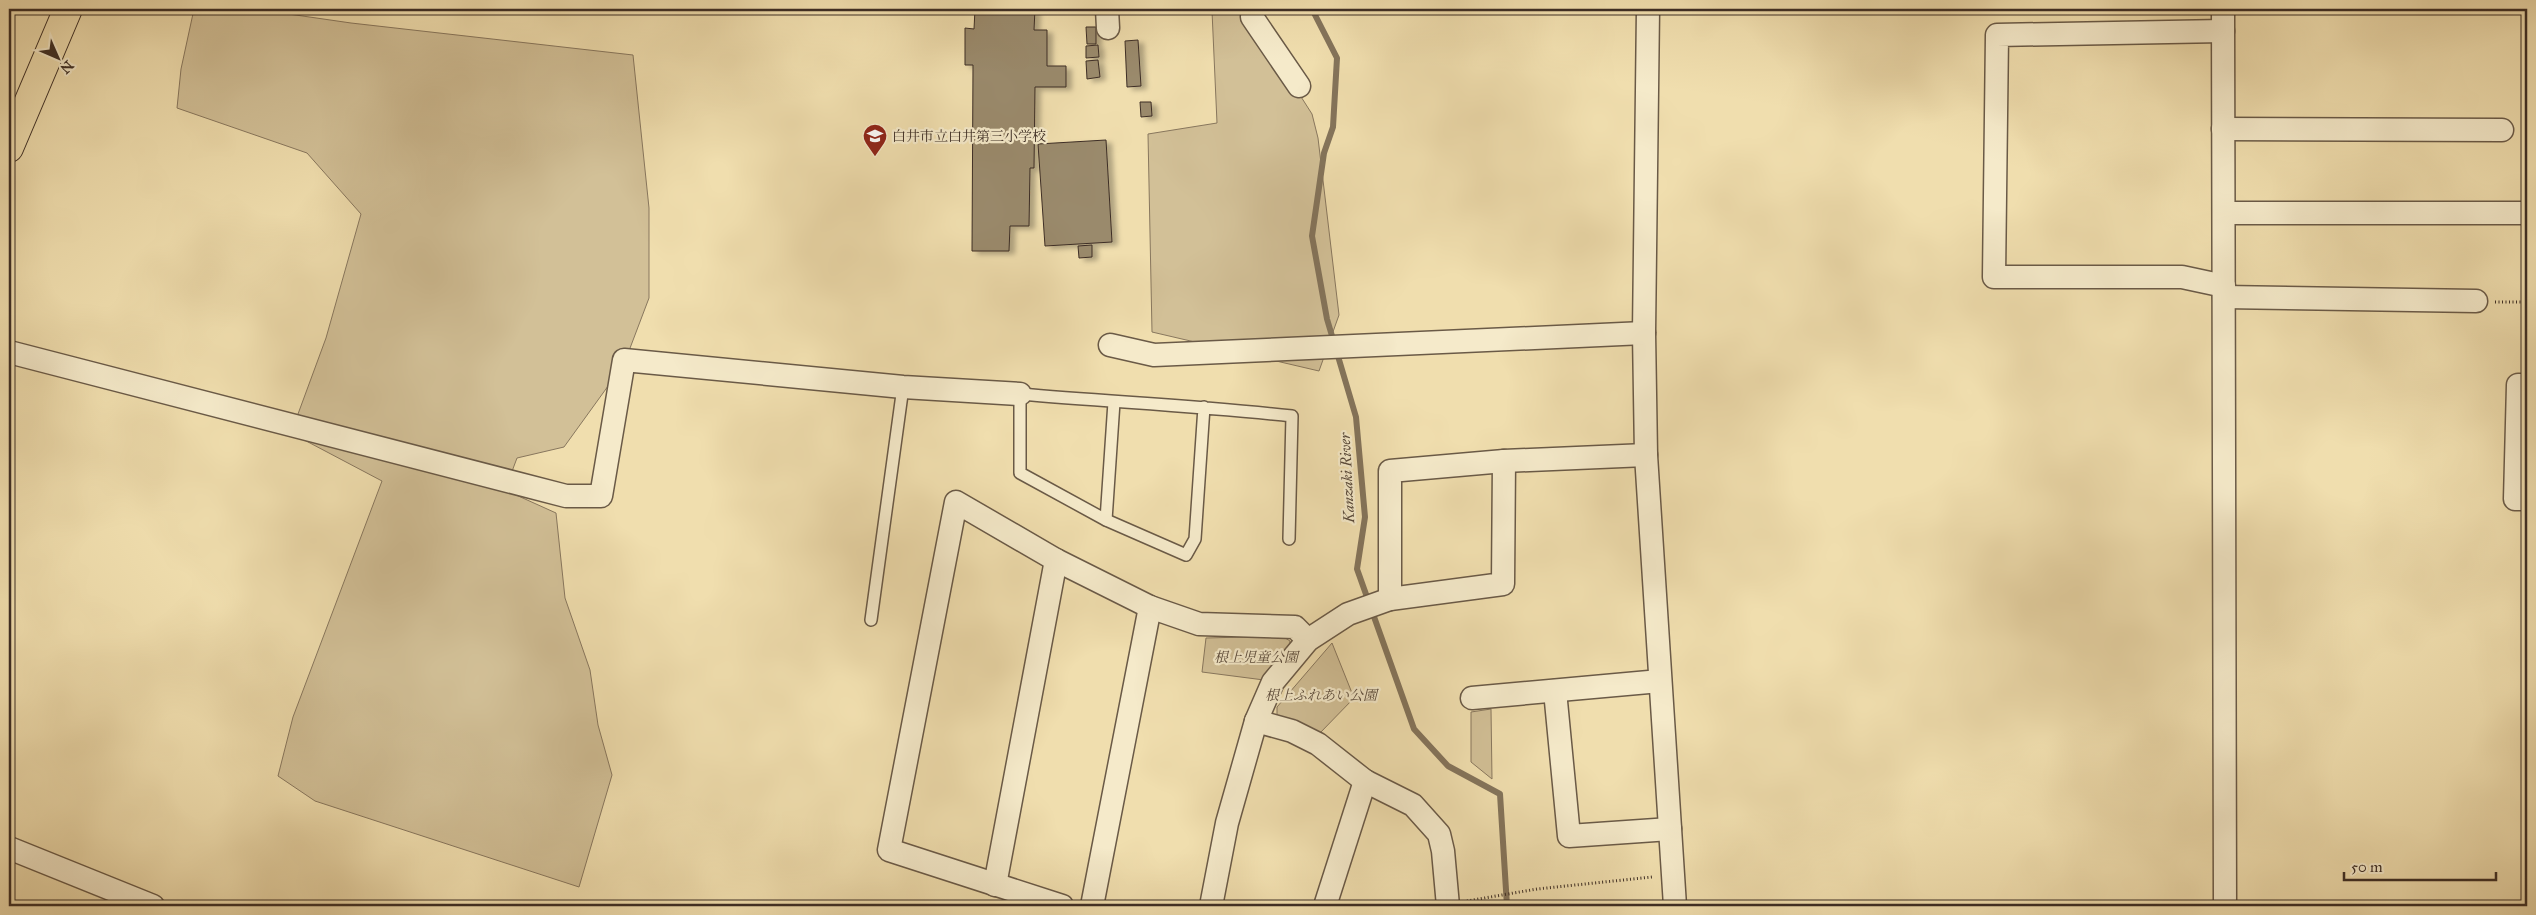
<svg xmlns="http://www.w3.org/2000/svg" width="2536" height="915" font-family="'IM FELL Great Primer','Noto Serif JP',serif">
<style>
.green{fill:#d2c097;stroke:#88775e}
.lines{fill:none;stroke-linecap:round;stroke-linejoin:round}
.stream{stroke:#84745b;stroke-width:6}
.building{fill:#9a8a6c;stroke:#3d2e25;filter:url(#shadow)}
.lane-casing{stroke:#6a5a47;stroke-width:14}
.street-casing{stroke:#6a5a47;stroke-width:25}
.primary-casing{stroke:#3d2e25;stroke-width:30}
.path{stroke:#3d2e25;stroke-width:3;stroke-dasharray:1 2.5;stroke-linecap:butt}
.lane{stroke:#f5eaca;stroke-width:11}
.street{stroke:#f5eaca;stroke-width:22}
.primary{stroke:#f0deae;stroke-width:28}
.labels{text-anchor:middle;stroke-width:4.5;stroke-linejoin:round;paint-order:stroke}
.poi-label{font-size:14px;fill:#3d2e25;stroke:#f5eaca;text-anchor:start}
.park-label{font-size:14px;font-style:italic;fill:#5b4b3c;stroke:#f5eaca}
.water-label{font-size:15px;font-style:italic;fill:#5a4b3c;stroke:#f5eaca}
</style>
<defs>
<filter id="shadow"><feDropShadow dx="5.5" dy="3" stdDeviation="2.5" flood-color="#0004"/></filter>
</defs>
<rect width="100%" height="100%" fill="#f0deae"/>
<filter id="stains"><feTurbulence type="fractalNoise" baseFrequency=".004" numOctaves="4"/><feColorMatrix values="0 0 0 0 .2 0 0 0 0 .09 0 0 0 0 .02 0 0 0 .5 -.17"/></filter>
<radialGradient id="worn" r=".72"><stop offset=".6" stop-color="#630" stop-opacity="0"/><stop offset="1" stop-color="#630" stop-opacity=".3"/></radialGradient>
<g class="green">
<path d="M 194,9 L 254,9 L 351,23 L 633,55 L 649,208 L 649,298 L 624,364 L 564,447 L 517,458 L 505,490 L 556,513 L 565,598 L 590,670 L 598,725 L 612,775 L 579,887 L 315,801 L 278,776 L 293,717 L 382,481 L 291,433 L 326,338 L 361,214 L 307,153 L 177,108 L 181,69 Z"/>
<path d="M 1146,9 L 1245,9 L 1312,114 L 1318,138 L 1339,315 L 1319,371 L 1152,332 L 1148,134 L 1217,123 L 1212,11 Z"/>
<path d="M 1282,636 L 1290,641 L 1289,651 L 1264,680 L 1202,672 L 1206,638 Z"/>
<path d="M 1332,643 L 1354,698 L 1319,734 L 1277,718 L 1277,707 Z"/>
<path d="M 1491,709 L 1492,779 L 1471,762 L 1471,712 Z"/>
</g>
<g class="lines">
<path class="stream" d="M 1312,9 L 1337,58 L 1333,127 L 1324,153 L 1312,236 L 1327,319 L 1356,417 L 1365,517 L 1357,569 L 1414,729 L 1448,766 L 1500,794 L 1507,906"/>
</g>
<g class="building">
<path d="M 975,9 L 1035,9 L 1034,30 L 1047,30 L 1047,66 L 1066,66 L 1066,87 L 1035,87 L 1034,168 L 1030,168 L 1029,226 L 1010,226 L 1009,251 L 972,251 L 973,65 L 965,65 L 965,28 L 974,29 Z"/>
<path d="M 1086,27 L 1096,27 L 1096,44 L 1087,44 Z"/>
<path d="M 1138,40 L 1141,86 L 1127,87 L 1125,41 Z"/>
<path d="M 1098,45 L 1099,57 L 1086,58 L 1086,46 Z"/>
<path d="M 1098,60 L 1100,77 L 1087,79 L 1086,61 Z"/>
<path d="M 1140,102 L 1151,102 L 1152,116 L 1141,117 Z"/>
<path d="M 1106,140 L 1112,242 L 1045,246 L 1038,144 Z"/>
<path d="M 1092,245 L 1092,257 L 1079,258 L 1078,246 Z"/>
</g>
<g class="lines">
<defs>
<g id="lane">
<path d="M 1204,407 L 1195,539 L 1186,555 L 1106,520 L 1020,473 L 1020,394 C 1111,402 1201,406 1292,416 L 1289,539"/>
<path d="M 1106,520 L 1114,402"/>
<path d="M 871,620 L 903,387"/>
</g>
<g id="street">
<path d="M 1107,9 L 1108,28"/>
<path d="M 1253,9 L 1252,17 L 1299,86"/>
<path d="M 1648,9 L 1644,333 L 1646,455 L 1675,906"/>
<path d="M 2223,9 L 2225,906"/>
<path d="M 2223,31 L 1997,35 L 1994,277 L 2182,277 L 2224,286"/>
<path d="M 2223,129 L 2502,130"/>
<path d="M 2224,213 L 2527,213"/>
<path d="M 2224,297 L 2476,301"/>
<path d="M 1110,345 L 1154,355 L 1644,333"/>
<path d="M 9,352 L 566,496 L 601,496 L 624,360 L 903,387 L 1020,394"/>
<path d="M 2527,385 L 2518,385 L 2515,499 L 2527,499"/>
<path d="M 1390,599 L 1503,584 L 1504,461"/>
<path d="M 1555,691 L 1569,836 L 1670,829"/>
<path d="M 1472,698 L 1660,681"/>
<path d="M 1256,721 L 1292,731 L 1318,744 L 1365,781 L 1413,805 L 1439,834 L 1443,851 L 1448,906"/>
<path d="M 9,848 L 153,906"/>
<path d="M 995,885 L 1056,560"/>
<path d="M 1062,906 L 889,850 L 956,502 L 1056,560 L 1150,607 L 1199,624 L 1295,627 L 1308,640"/>
<path d="M 1092,906 L 1150,607"/>
<path d="M 1211,906 L 1227,823 L 1256,721 L 1273,682 L 1308,640 L 1348,614 L 1390,599 L 1390,471 L 1504,461 L 1646,455"/>
<path d="M 1325,906 L 1365,781"/>
</g>
<path id="primary" d="M 9,148 L 68,9"/>
</defs>
<use href="#lane" class="lane-casing"/>
<use href="#street" class="street-casing"/>
<use href="#primary" class="primary-casing"/>
<g class="path">
<path d="M 2495,302 L 2527,302"/>
<path d="M 1467,901 L 1537,889 L 1652,877"/>
</g>
<use href="#lane" class="lane"/>
<use href="#street" class="street"/>
<use href="#primary" class="primary"/>
</g>
<defs>
<symbol id="school-pin" viewBox="-11 -11 22 30"><path d="M0 17L-7.5 6A9.5 9.5 0 1 1 7.5 6Z" fill="#8f2418" stroke="#f5eaca"/><path d="M0-5L7-2L0 1L-7-2ZM-4 1L0 2.5L4 1V4Q0 6-4 4Z" fill="#fff"/></symbol>
</defs>
<g fill-rule="evenodd">
<use href="#school-pin" x="861" y="122" width="28" height="38"/>
</g>
<g class="labels">
<g class="poi-label">
<text x="892" y="141">白井市立白井第三小学校</text>
</g>
<g class="park-label">
<text x="1256" y="662">根上児童公園</text>
<text x="1321" y="700">根上ふれあい公園</text>
</g>
<g class="water-label">
<text transform="translate(1347 478) rotate(-93)" y="5">Kanzaki River</text>
</g>
</g>
<rect width="2536" height="915" fill="none" stroke="#f0deae" stroke-width="30"/>
<rect x="10" y="10" width="2516" height="895" fill="none" stroke="#3d2e25" stroke-width="2.5"/>
<rect x="15" y="15" width="2506" height="885" fill="none" stroke="#3d2e25"/>
<g transform="translate(58 58) rotate(135)" stroke="#f5eaca" stroke-width="4" paint-order="stroke">
<path d="M0-4L9 19L0 12L-9 19Z" fill="#3d2e25"/>
<text y="-8" font-size="14" font-weight="bold" text-anchor="middle" fill="#3d2e25">N</text>
</g>
<path d="M2344 872v8h152v-8" fill="none" stroke="#3d2e25" stroke-width="2.5"/>
<text x="2351" y="872" font-size="15" fill="#3d2e25" stroke="#f5eaca" stroke-width="4" paint-order="stroke">50 m</text>
<rect width="100%" height="100%" filter="url(#stains)"/>
<rect width="100%" height="100%" fill="url(#worn)"/>
</svg>
